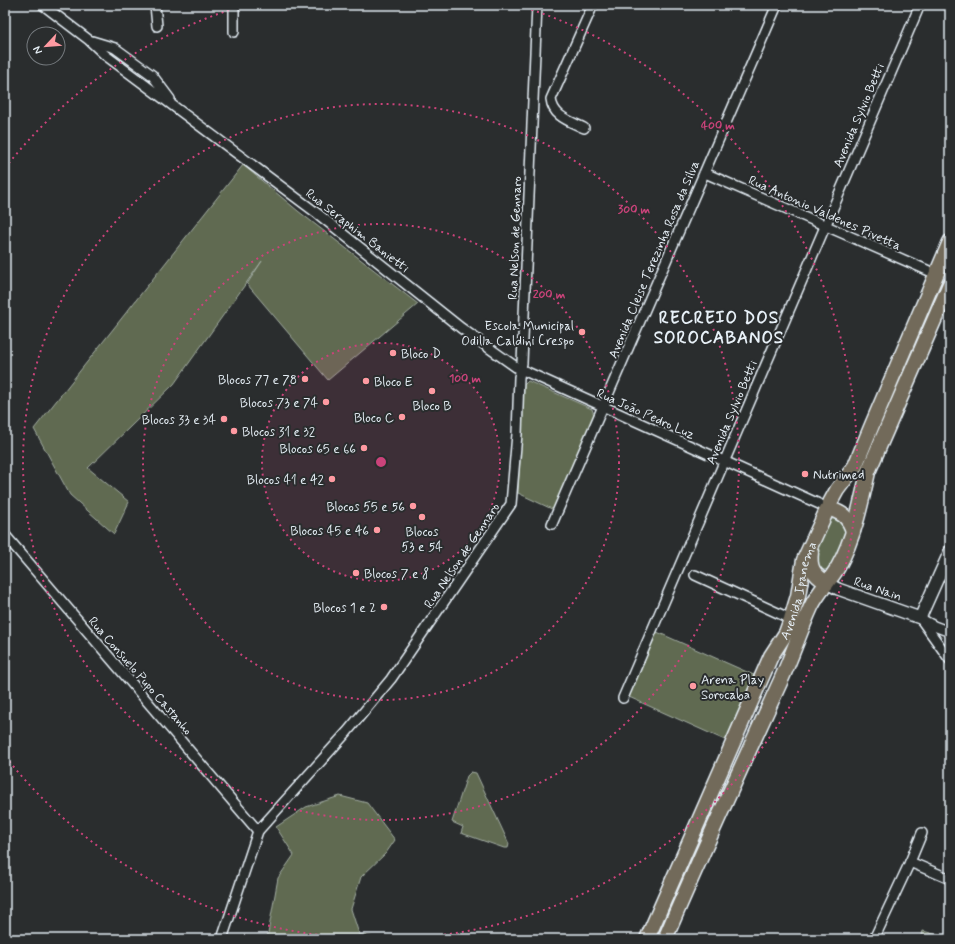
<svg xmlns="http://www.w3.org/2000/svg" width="955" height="944" font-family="Mynerve,sans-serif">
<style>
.green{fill:#606b51;stroke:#a4aea4}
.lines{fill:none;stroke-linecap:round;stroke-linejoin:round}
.minor-casing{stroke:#e8f1f8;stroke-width:12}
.tertiary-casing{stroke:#e8f1f8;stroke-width:14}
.primary-casing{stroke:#e8f1f8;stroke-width:17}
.minor{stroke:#2a2d2e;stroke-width:9}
.tertiary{stroke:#2a2d2e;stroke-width:11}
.primary{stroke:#726b5a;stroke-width:14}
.ring{fill:none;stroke:#ca437a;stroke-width:2;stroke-dasharray:2 4}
.poi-dot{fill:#ff9aa2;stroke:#2a2d2e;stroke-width:1.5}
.labels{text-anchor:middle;stroke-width:4;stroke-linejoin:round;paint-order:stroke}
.street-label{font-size:13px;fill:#e8f1f8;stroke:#2a2d2e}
.poi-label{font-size:13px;fill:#e8f1f8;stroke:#2a2d2e;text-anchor:end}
.district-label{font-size:17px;font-weight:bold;letter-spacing:1px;fill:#e8f1f8;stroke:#2a2d2e}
.centre{fill:#ca437a;stroke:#2a2d2e;stroke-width:2}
.ring-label{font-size:12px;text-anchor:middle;font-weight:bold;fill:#ca437a;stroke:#2a2d2e;stroke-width:4;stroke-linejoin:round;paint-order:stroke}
</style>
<rect width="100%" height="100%" fill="#2a2d2e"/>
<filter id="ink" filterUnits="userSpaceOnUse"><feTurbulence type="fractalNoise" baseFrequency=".025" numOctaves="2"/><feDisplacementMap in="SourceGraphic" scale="8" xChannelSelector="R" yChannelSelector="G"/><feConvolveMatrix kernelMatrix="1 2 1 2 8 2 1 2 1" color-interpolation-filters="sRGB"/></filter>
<g filter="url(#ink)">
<g class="green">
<path d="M 243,165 L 298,211 L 418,304 L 328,380 L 247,284 L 262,261 L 174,384 L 88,468 L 129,502 L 114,534 L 70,495 L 34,429 Z"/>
<path d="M 528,381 L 592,409 L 594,415 L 554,510 L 518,493 L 524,385 Z"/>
<path d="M 831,519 L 839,519 L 847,533 L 829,569 L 824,570 L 817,568 L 814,554 L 825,523 Z"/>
<path d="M 657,632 L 756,676 L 727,741 L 629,697 Z"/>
<path d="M 471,772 L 476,773 L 509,844 L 508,848 L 504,848 L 461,833 L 463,827 L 452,822 L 467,776 Z"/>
<path d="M 340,796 L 367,803 L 395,840 L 386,853 L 361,877 L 351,909 L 359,934 L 378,939 L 267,939 L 278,878 L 294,855 L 276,827 L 306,807 Z"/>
<path d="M 923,931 L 948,938 L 949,939 L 921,939 Z"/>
</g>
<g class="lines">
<defs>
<g id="minor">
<path d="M 43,5 L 89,40 L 105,55 L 318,214 L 461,328 L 516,367 L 828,508"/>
<path d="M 155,5 L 157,26"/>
<path d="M 234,5 L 234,32"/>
<path d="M 92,41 L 115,48 L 152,75 L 170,99"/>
<path d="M 584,128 C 570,121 553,117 551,99 L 593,5"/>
<path d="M 705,173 L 936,274"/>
<path d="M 552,524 L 777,5"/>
<path d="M 5,535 L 258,831"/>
<path d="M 695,575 L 791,619"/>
<path d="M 920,618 L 950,660"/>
<path d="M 923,620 L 934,626 L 950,632"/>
<path d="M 623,698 L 920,5"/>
<path d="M 910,862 L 950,879"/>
<path d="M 222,939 L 258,831 L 347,732 L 391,679 L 511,504 L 517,434 L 519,377 L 522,363 L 537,5"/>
<path d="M 874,939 L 910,862 L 922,833"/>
</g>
<path id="tertiary" d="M 827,583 L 838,589 L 920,618 L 950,551"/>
<g id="primary">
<path d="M 828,508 C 842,513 848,516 853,531"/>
<path d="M 811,552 C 809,568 813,574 827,583"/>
<path id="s1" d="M 647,939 L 771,656 L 786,633 L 791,619 L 798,596 L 804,560 L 831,501 L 837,490 L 855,466 L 872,425 L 950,242"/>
<path d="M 665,939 C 702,852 742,766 781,680 C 792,656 800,631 811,607 C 818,592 830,581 838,567 C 854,538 861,504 868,472 L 950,284"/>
</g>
</defs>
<use href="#minor" class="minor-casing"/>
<use href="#tertiary" class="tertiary-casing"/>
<use href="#primary" class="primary-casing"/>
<use href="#minor" class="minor"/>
<use href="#tertiary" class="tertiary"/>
<use href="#primary" class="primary"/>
</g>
</g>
<circle cx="381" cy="462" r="119" fill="#ca437a" fill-opacity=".12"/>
<g class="ring">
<circle cx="381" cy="462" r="119"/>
<circle cx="381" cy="462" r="238"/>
<circle cx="381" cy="462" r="358"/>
<path d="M377 939A477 477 0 0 1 5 756M5 168A477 477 0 0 1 242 6M520 6A477 477 0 0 1 385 939"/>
</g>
<g class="poi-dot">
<circle cx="582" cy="332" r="4"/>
<circle cx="393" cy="353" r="4"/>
<circle cx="305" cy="379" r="4"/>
<circle cx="366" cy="381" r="4"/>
<circle cx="432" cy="391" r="4"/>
<circle cx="326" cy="402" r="4"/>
<circle cx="402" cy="417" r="4"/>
<circle cx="224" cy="419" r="4"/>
<circle cx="234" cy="431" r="4"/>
<circle cx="364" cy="448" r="4"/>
<circle cx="805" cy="474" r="4"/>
<circle cx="332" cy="479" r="4"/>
<circle cx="413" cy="506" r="4"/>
<circle cx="422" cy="517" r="4"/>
<circle cx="377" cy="530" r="4"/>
<circle cx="356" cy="573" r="4"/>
<circle cx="384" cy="607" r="4"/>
<circle cx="693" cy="686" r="4"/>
</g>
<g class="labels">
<g class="street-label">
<text transform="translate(858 115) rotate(-67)" y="5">Avenida Sylvio Betti</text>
<text transform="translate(825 212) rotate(24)" y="5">Rua Antonio Valdenes Pivetta</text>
<text transform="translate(358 230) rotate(38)" y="5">Rua Seraphim Banietti</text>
<text transform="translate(514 238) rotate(-88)" y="5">Rua Nelson de Gennaro</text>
<text transform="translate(653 259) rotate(-67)" y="5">Avenida Cleise Terezinha Rosa da Silva</text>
<text transform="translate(731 412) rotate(-67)" y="5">Avenida Sylvio Betti</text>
<text transform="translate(646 413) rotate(24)" y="5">Rua João Pedro Luz</text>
<text transform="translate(461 555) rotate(-56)" y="5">Rua Nelson de Gennaro</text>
<text transform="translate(878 588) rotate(19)" y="5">Rua Nain</text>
<text dy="5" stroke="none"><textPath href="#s1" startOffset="381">Avenida Ipanema</textPath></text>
<text transform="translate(141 675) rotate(49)" y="5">Rua Consuelo Pupo Castanho</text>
</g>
<g class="poi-label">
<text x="574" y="330">Escola Municipal<tspan x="574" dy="15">Odilla Caldini Crespo</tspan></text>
<text x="401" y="358" text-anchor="start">Bloco D</text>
<text x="297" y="384">Blocos 77 e 78</text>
<text x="374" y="386" text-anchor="start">Bloco E</text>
<text x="318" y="407">Blocos 73 e 74</text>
<text x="432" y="410" text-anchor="middle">Bloco B</text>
<text x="394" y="422">Bloco C</text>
<text x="216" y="424">Blocos 33 e 34</text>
<text x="242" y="436" text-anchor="start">Blocos 31 e 32</text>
<text x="356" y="453">Blocos 65 e 66</text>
<text x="813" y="479" text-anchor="start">Nutrimed</text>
<text x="324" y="484">Blocos 41 e 42</text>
<text x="405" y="511">Blocos 55 e 56</text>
<text x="369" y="535">Blocos 45 e 46</text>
<text x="422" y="536" text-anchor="middle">Blocos<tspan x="422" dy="15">53 e 54</tspan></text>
<text x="364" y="578" text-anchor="start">Blocos 7 e 8</text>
<text x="376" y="612">Blocos 1 e 2</text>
<text x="701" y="684" text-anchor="start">Arena Play<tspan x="701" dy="15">Sorocaba</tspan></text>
</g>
<g class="district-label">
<text x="719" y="323">RECREIO DOS<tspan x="719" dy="20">SOROCABANOS</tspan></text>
</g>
</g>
<circle cx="381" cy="462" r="6" class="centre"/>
<g class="ring-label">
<text x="718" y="129">400 m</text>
<text x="634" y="213">300 m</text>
<text x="549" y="298">200 m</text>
<text x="465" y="382">100 m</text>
</g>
<rect width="955" height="944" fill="none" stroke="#2a2d2e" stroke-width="20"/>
<rect x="10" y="10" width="935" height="924" fill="none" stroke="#e8f1f8" stroke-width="1.5" filter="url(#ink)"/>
<g transform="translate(46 46) rotate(244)"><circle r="19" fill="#2a2d2e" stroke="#767b7f"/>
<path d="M0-3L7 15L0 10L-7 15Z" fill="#ff9aa2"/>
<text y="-6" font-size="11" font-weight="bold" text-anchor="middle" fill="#e8f1f8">N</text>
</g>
</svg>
